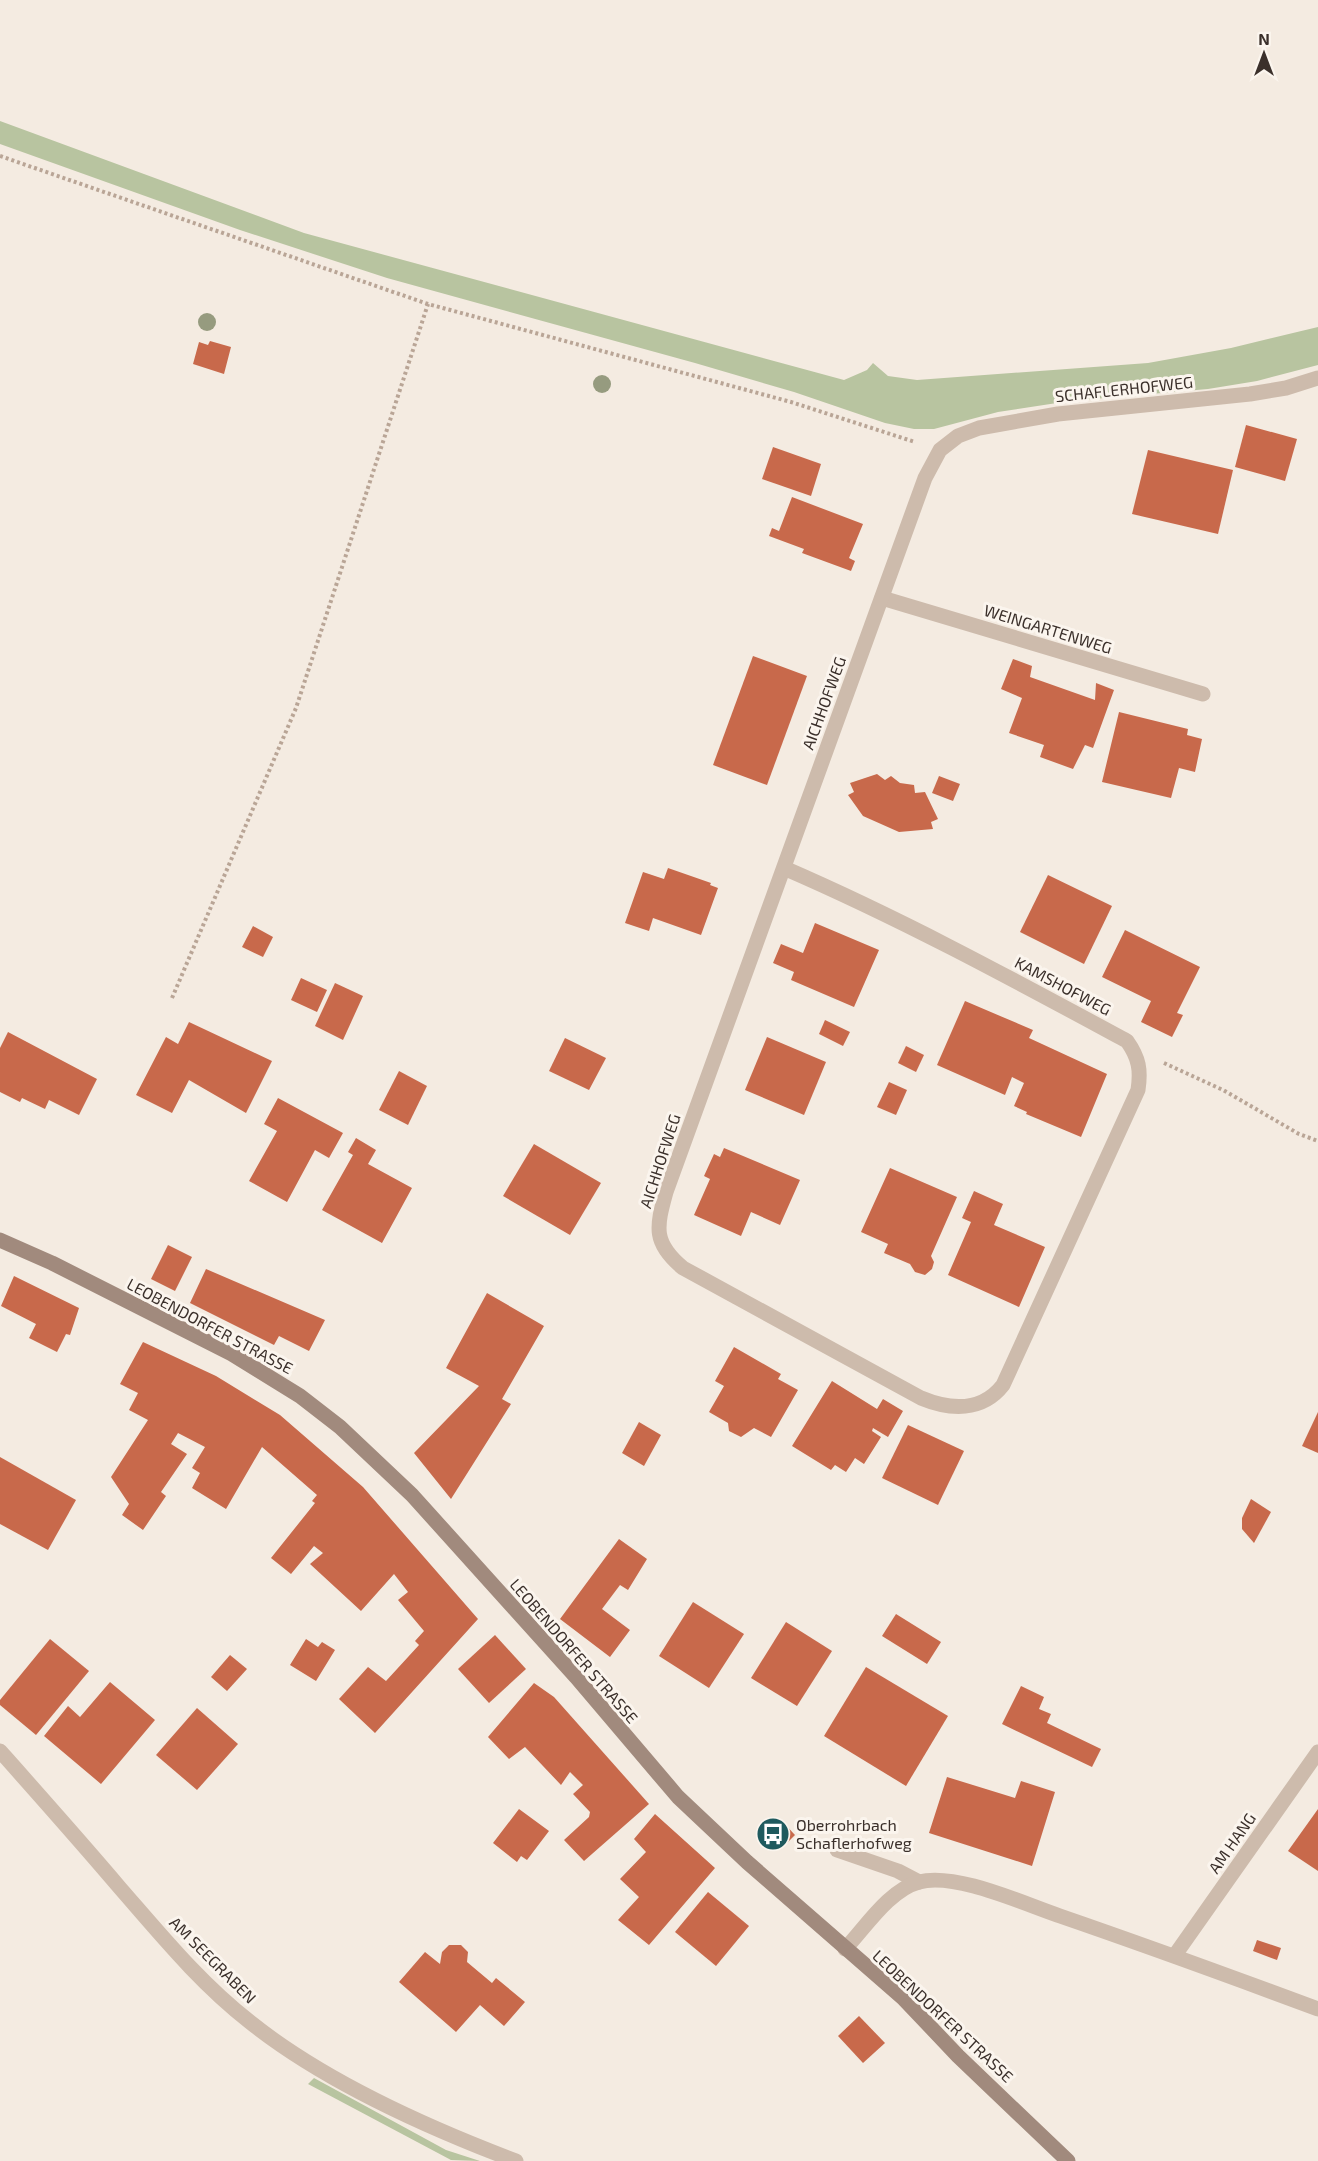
<svg xmlns="http://www.w3.org/2000/svg" width="1318" height="2161" font-family="'Exo 2',sans-serif">
<style>
.green{fill:#b8c4a0}
.building{fill:#c8694b}
.lines{fill:none;stroke-linecap:round;stroke-linejoin:round}
.path{stroke:#b9a596;stroke-width:4;stroke-dasharray:3 3;stroke-linecap:butt}
.lane{stroke:#cdbbac;stroke-width:15}
.street{stroke:#cdbbac;stroke-width:15}
.secondary{stroke:#a18a7d;stroke-width:15}
.tree{fill:#969b7f}
.labels{text-anchor:middle;stroke-width:6;stroke-linejoin:round;paint-order:stroke}
.street-label{font-size:16px;fill:#3b302b;stroke:#fbf5ee}
.poi-label{font-size:16px;fill:#3b302b;stroke:#fbf5ee;text-anchor:start}
</style>
<rect width="100%" height="100%" fill="#f4ebe1"/>
<g class="green">
<path d="M 0,121 L 304,233 L 844,380 L 867,370 L 873,363 L 888,376 L 917,380 L 1148,363 L 1231,348 L 1318,327 L 1318,365 L 1257,381 L 1208,389 L 1070,401 L 998,412 L 934,429 L 914,429 L 885,423 L 794,392 L 695,363 L 387,278 L 240,230 L 0,144 Z"/>
<path d="M 314,2078 L 446,2150 L 480,2161 L 451,2160 L 308,2084 Z"/>
</g>
<g class="building">
<path d="M 210,341 L 231,347 L 224,374 L 193,364 L 199,342 L 208,345 Z"/>
<path d="M 1246,425 L 1297,439 L 1285,481 L 1235,467 Z"/>
<path d="M 773,447 L 821,464 L 811,496 L 762,479 Z"/>
<path d="M 1148,450 L 1233,470 L 1218,534 L 1132,514 Z"/>
<path d="M 792,497 L 863,524 L 849,558 L 855,561 L 851,571 L 802,553 L 804,549 L 769,536 L 772,528 L 779,531 Z"/>
<path d="M 753,656 L 807,676 L 767,785 L 713,765 Z"/>
<path d="M 1013,659 L 1032,666 L 1030,677 L 1095,700 L 1096,683 L 1114,690 L 1093,748 L 1085,745 L 1073,769 L 1040,757 L 1044,745 L 1009,733 L 1022,698 L 1001,689 Z"/>
<path d="M 1119,712 L 1188,729 L 1187,735 L 1202,739 L 1195,772 L 1179,768 L 1171,798 L 1102,782 Z"/>
<path d="M 877,774 L 885,780 L 891,776 L 900,783 L 914,785 L 915,793 L 925,792 L 938,819 L 931,822 L 933,829 L 899,832 L 863,816 L 848,795 L 854,792 L 850,783 Z"/>
<path d="M 939,776 L 960,784 L 953,801 L 932,793 Z"/>
<path d="M 668,868 L 711,883 L 710,885 L 718,888 L 701,935 L 653,918 L 649,931 L 625,923 L 643,872 L 664,879 Z"/>
<path d="M 1048,875 L 1112,906 L 1084,964 L 1020,932 Z"/>
<path d="M 815,923 L 879,950 L 854,1007 L 791,980 L 794,972 L 773,963 L 781,944 L 803,953 Z"/>
<path d="M 253,926 L 273,937 L 263,957 L 242,947 Z"/>
<path d="M 1125,930 L 1200,967 L 1177,1013 L 1183,1015 L 1172,1037 L 1141,1022 L 1151,1001 L 1102,977 Z"/>
<path d="M 301,978 L 327,990 L 317,1012 L 291,1000 Z"/>
<path d="M 335,983 L 363,996 L 343,1040 L 315,1026 Z"/>
<path d="M 965,1001 L 1033,1030 L 1029,1038 L 1107,1074 L 1081,1137 L 1026,1114 L 1027,1112 L 1014,1106 L 1024,1083 L 1012,1077 L 1005,1095 L 937,1065 Z"/>
<path d="M 825,1020 L 850,1032 L 843,1046 L 819,1034 Z"/>
<path d="M 189,1022 L 272,1061 L 246,1113 L 189,1080 L 172,1113 L 136,1095 L 166,1037 L 178,1044 Z"/>
<path d="M 8,1032 L 97,1079 L 79,1115 L 49,1100 L 45,1109 L 22,1098 L 20,1102 L 0,1092 L 0,1048 Z"/>
<path d="M 767,1037 L 826,1062 L 804,1115 L 745,1090 Z"/>
<path d="M 565,1038 L 606,1058 L 589,1090 L 549,1071 Z"/>
<path d="M 906,1046 L 924,1055 L 916,1072 L 898,1063 Z"/>
<path d="M 399,1071 L 427,1086 L 408,1125 L 379,1110 Z"/>
<path d="M 889,1082 L 907,1090 L 896,1115 L 877,1107 Z"/>
<path d="M 278,1098 L 343,1133 L 329,1158 L 315,1150 L 287,1202 L 249,1181 L 277,1131 L 264,1124 Z"/>
<path d="M 356,1138 L 376,1150 L 368,1164 L 412,1188 L 382,1243 L 322,1210 L 353,1155 L 348,1152 Z"/>
<path d="M 534,1144 L 601,1183 L 570,1235 L 503,1196 Z"/>
<path d="M 724,1148 L 800,1180 L 780,1225 L 751,1212 L 741,1236 L 694,1215 L 710,1179 L 704,1176 L 714,1154 L 720,1157 Z"/>
<path d="M 890,1168 L 957,1197 L 931,1256 L 934,1262 L 932,1269 L 925,1275 L 915,1272 L 910,1264 L 884,1253 L 888,1244 L 861,1232 Z"/>
<path d="M 974,1191 L 1003,1204 L 994,1225 L 1045,1247 L 1019,1307 L 948,1275 L 971,1222 L 962,1218 Z"/>
<path d="M 168,1245 L 192,1257 L 175,1291 L 151,1279 Z"/>
<path d="M 206,1269 L 325,1320 L 309,1351 L 279,1336 L 274,1345 L 190,1303 Z"/>
<path d="M 14,1276 L 79,1308 L 70,1335 L 66,1334 L 57,1352 L 29,1338 L 36,1324 L 1,1306 Z"/>
<path d="M 487,1293 L 544,1326 L 502,1399 L 511,1404 L 451,1499 L 414,1453 L 479,1386 L 446,1368 Z"/>
<path d="M 143,1342 L 216,1376 L 280,1415 L 363,1487 L 478,1619 L 375,1733 L 339,1699 L 368,1667 L 386,1681 L 419,1645 L 415,1641 L 424,1631 L 398,1600 L 408,1592 L 394,1574 L 361,1611 L 310,1564 L 323,1553 L 314,1546 L 291,1574 L 271,1558 L 315,1503 L 312,1501 L 317,1495 L 262,1447 L 226,1509 L 192,1488 L 200,1473 L 192,1468 L 205,1447 L 178,1433 L 171,1444 L 187,1454 L 161,1492 L 166,1496 L 143,1530 L 122,1515 L 129,1504 L 111,1477 L 148,1420 L 129,1410 L 138,1393 L 120,1384 Z"/>
<path d="M 734,1347 L 781,1374 L 778,1379 L 798,1390 L 771,1437 L 754,1428 L 741,1437 L 729,1431 L 728,1423 L 709,1412 L 724,1386 L 715,1381 Z"/>
<path d="M 832,1381 L 877,1409 L 883,1399 L 903,1411 L 888,1437 L 873,1428 L 872,1431 L 881,1437 L 864,1464 L 855,1458 L 846,1472 L 835,1465 L 831,1470 L 792,1446 Z"/>
<path d="M 1318,1412 L 1318,1453 L 1302,1446 Z"/>
<path d="M 639,1422 L 661,1435 L 644,1466 L 622,1453 Z"/>
<path d="M 908,1425 L 964,1451 L 938,1505 L 882,1478 Z"/>
<path d="M 0,1457 L 76,1500 L 48,1550 L 0,1524 Z"/>
<path d="M 1251,1499 L 1271,1512 L 1254,1543 L 1242,1529 L 1242,1518 Z"/>
<path d="M 619,1539 L 647,1559 L 628,1590 L 620,1585 L 602,1609 L 630,1630 L 610,1657 L 560,1619 Z"/>
<path d="M 693,1602 L 744,1634 L 709,1688 L 659,1656 Z"/>
<path d="M 896,1614 L 941,1642 L 927,1664 L 882,1636 Z"/>
<path d="M 786,1622 L 832,1651 L 797,1706 L 751,1678 Z"/>
<path d="M 495,1635 L 526,1669 L 489,1703 L 458,1669 Z"/>
<path d="M 50,1639 L 89,1671 L 36,1735 L 0,1705 L 0,1700 Z"/>
<path d="M 306,1639 L 318,1647 L 322,1642 L 335,1650 L 316,1681 L 290,1665 Z"/>
<path d="M 230,1655 L 247,1669 L 227,1691 L 211,1677 Z"/>
<path d="M 866,1667 L 948,1716 L 906,1786 L 824,1736 Z"/>
<path d="M 110,1682 L 155,1720 L 101,1784 L 44,1736 L 68,1706 L 80,1717 Z"/>
<path d="M 534,1683 L 554,1697 L 649,1804 L 584,1861 L 564,1840 L 589,1817 L 590,1812 L 573,1794 L 583,1785 L 570,1772 L 561,1785 L 525,1747 L 509,1759 L 488,1737 Z"/>
<path d="M 1021,1686 L 1044,1697 L 1039,1709 L 1051,1714 L 1047,1723 L 1101,1749 L 1092,1767 L 1002,1724 Z"/>
<path d="M 197,1708 L 238,1744 L 197,1790 L 156,1755 Z"/>
<path d="M 947,1777 L 1015,1798 L 1021,1781 L 1055,1792 L 1032,1866 L 929,1833 Z"/>
<path d="M 519,1809 L 549,1831 L 527,1860 L 521,1856 L 517,1862 L 493,1843 Z"/>
<path d="M 1318,1809 L 1318,1871 L 1288,1851 Z"/>
<path d="M 655,1814 L 715,1868 L 649,1945 L 618,1920 L 639,1897 L 620,1879 L 646,1852 L 634,1839 Z"/>
<path d="M 782,1821 L 795,1835 L 783,1847 L 770,1833 Z"/>
<path d="M 708,1892 L 749,1926 L 716,1966 L 675,1932 Z"/>
<path d="M 1257,1940 L 1281,1948 L 1277,1960 L 1253,1951 Z"/>
<path d="M 449,1945 L 461,1945 L 468,1952 L 467,1962 L 492,1983 L 496,1978 L 525,2002 L 504,2026 L 480,2005 L 456,2032 L 399,1982 L 425,1952 L 440,1964 L 442,1952 Z"/>
<path d="M 859,2016 L 885,2043 L 863,2063 L 838,2036 Z"/>
</g>
<g class="lines">
<g class="path">
<path d="M 0,156 L 428,304 L 791,402 L 915,442"/>
<path d="M 172,998 L 296,708 L 428,304"/>
<path d="M 1164,1063 L 1223,1090 L 1299,1134 L 1318,1141"/>
</g>
<g class="lane">
<path d="M 882,598 L 1203,694"/>
<path d="M 837,1850 L 898,1871 L 919,1882"/>
</g>
<g class="street">
<path d="M 784,868 C 902,919 1014,980 1127,1041 C 1139,1058 1141,1070 1138,1090 L 1003,1385 C 982,1412 950,1410 921,1398 L 683,1268 C 653,1243 656,1228 666,1192 L 925,478 L 940,450 L 958,436 L 979,428 L 1058,414 L 1250,394 L 1286,388 L 1318,378"/>
<path d="M 0,1751 C 40,1796 81,1842 120,1888 C 161,1935 200,1983 250,2022 C 325,2082 426,2127 516,2161"/>
<path d="M 845,1949 C 865,1928 889,1890 919,1882 C 956,1872 1024,1904 1060,1916 C 1147,1946 1232,1977 1318,2009"/>
<path d="M 1175,1955 L 1318,1752"/>
</g>
<path class="secondary" d="M 0,1240 L 52,1263 L 232,1354 L 300,1396 L 340,1427 L 412,1495 L 576,1677 L 678,1797 L 747,1862 L 903,1998 L 958,2056 L 1068,2161"/>
</g>
<g class="tree">
<circle cx="207" cy="322" r="9"/>
<circle cx="602" cy="384" r="9"/>
</g>
<defs>
<symbol id="bus-disc" viewBox="-11 -11 22 22"><circle r="9.5" fill="#1f5a5e" stroke="#fbf5ee"/><path d="M-5-6H5V4H4V6H2V4H-2V6H-4V4H-5ZM-3.5-4V0h7V-4ZM-3.5 1.2v1.5H-2V1.2ZM2 1.2v1.5H3.5V1.2Z" fill="#fff"/></symbol>
</defs>
<g fill-rule="evenodd">
<use href="#bus-disc" x="754" y="1815" width="38" height="38"/>
</g>
<g class="labels">
<g class="street-label">
<text transform="translate(1124 389) rotate(-6)" y="6">SCHAFLERHOFWEG</text>
<text transform="translate(1048 629) rotate(17)" y="6">WEINGARTENWEG</text>
<text transform="translate(824 703) rotate(-70)" y="6">AICHHOFWEG</text>
<text transform="translate(1063 986) rotate(28)" y="6">KAMSHOFWEG</text>
<text transform="translate(660 1161) rotate(-72)" y="6">AICHHOFWEG</text>
<text transform="translate(210 1326) rotate(28)" y="6">LEOBENDORFER STRASSE</text>
<text transform="translate(574 1651) rotate(49)" y="6">LEOBENDORFER STRASSE</text>
<text transform="translate(1232 1843) rotate(-55)" y="6">AM HANG</text>
<text transform="translate(213 1960) rotate(45)" y="6">AM SEEGRABEN</text>
<text transform="translate(943 2016) rotate(43)" y="6">LEOBENDORFER STRASSE</text>
</g>
<g class="poi-label">
<text x="796" y="1831">Oberrohrbach<tspan x="796" dy="18">Schaflerhofweg</tspan></text>
</g>
</g>
<g transform="translate(1264 54)" stroke="#fbf5ee" stroke-width="4.5" paint-order="stroke">
<path d="M0-4.5L10 22L0 15L-10 22Z" fill="#3b302b"/>
<text y="-9" font-size="16" font-weight="bold" text-anchor="middle" fill="#3b302b">N</text>
</g>
</svg>
